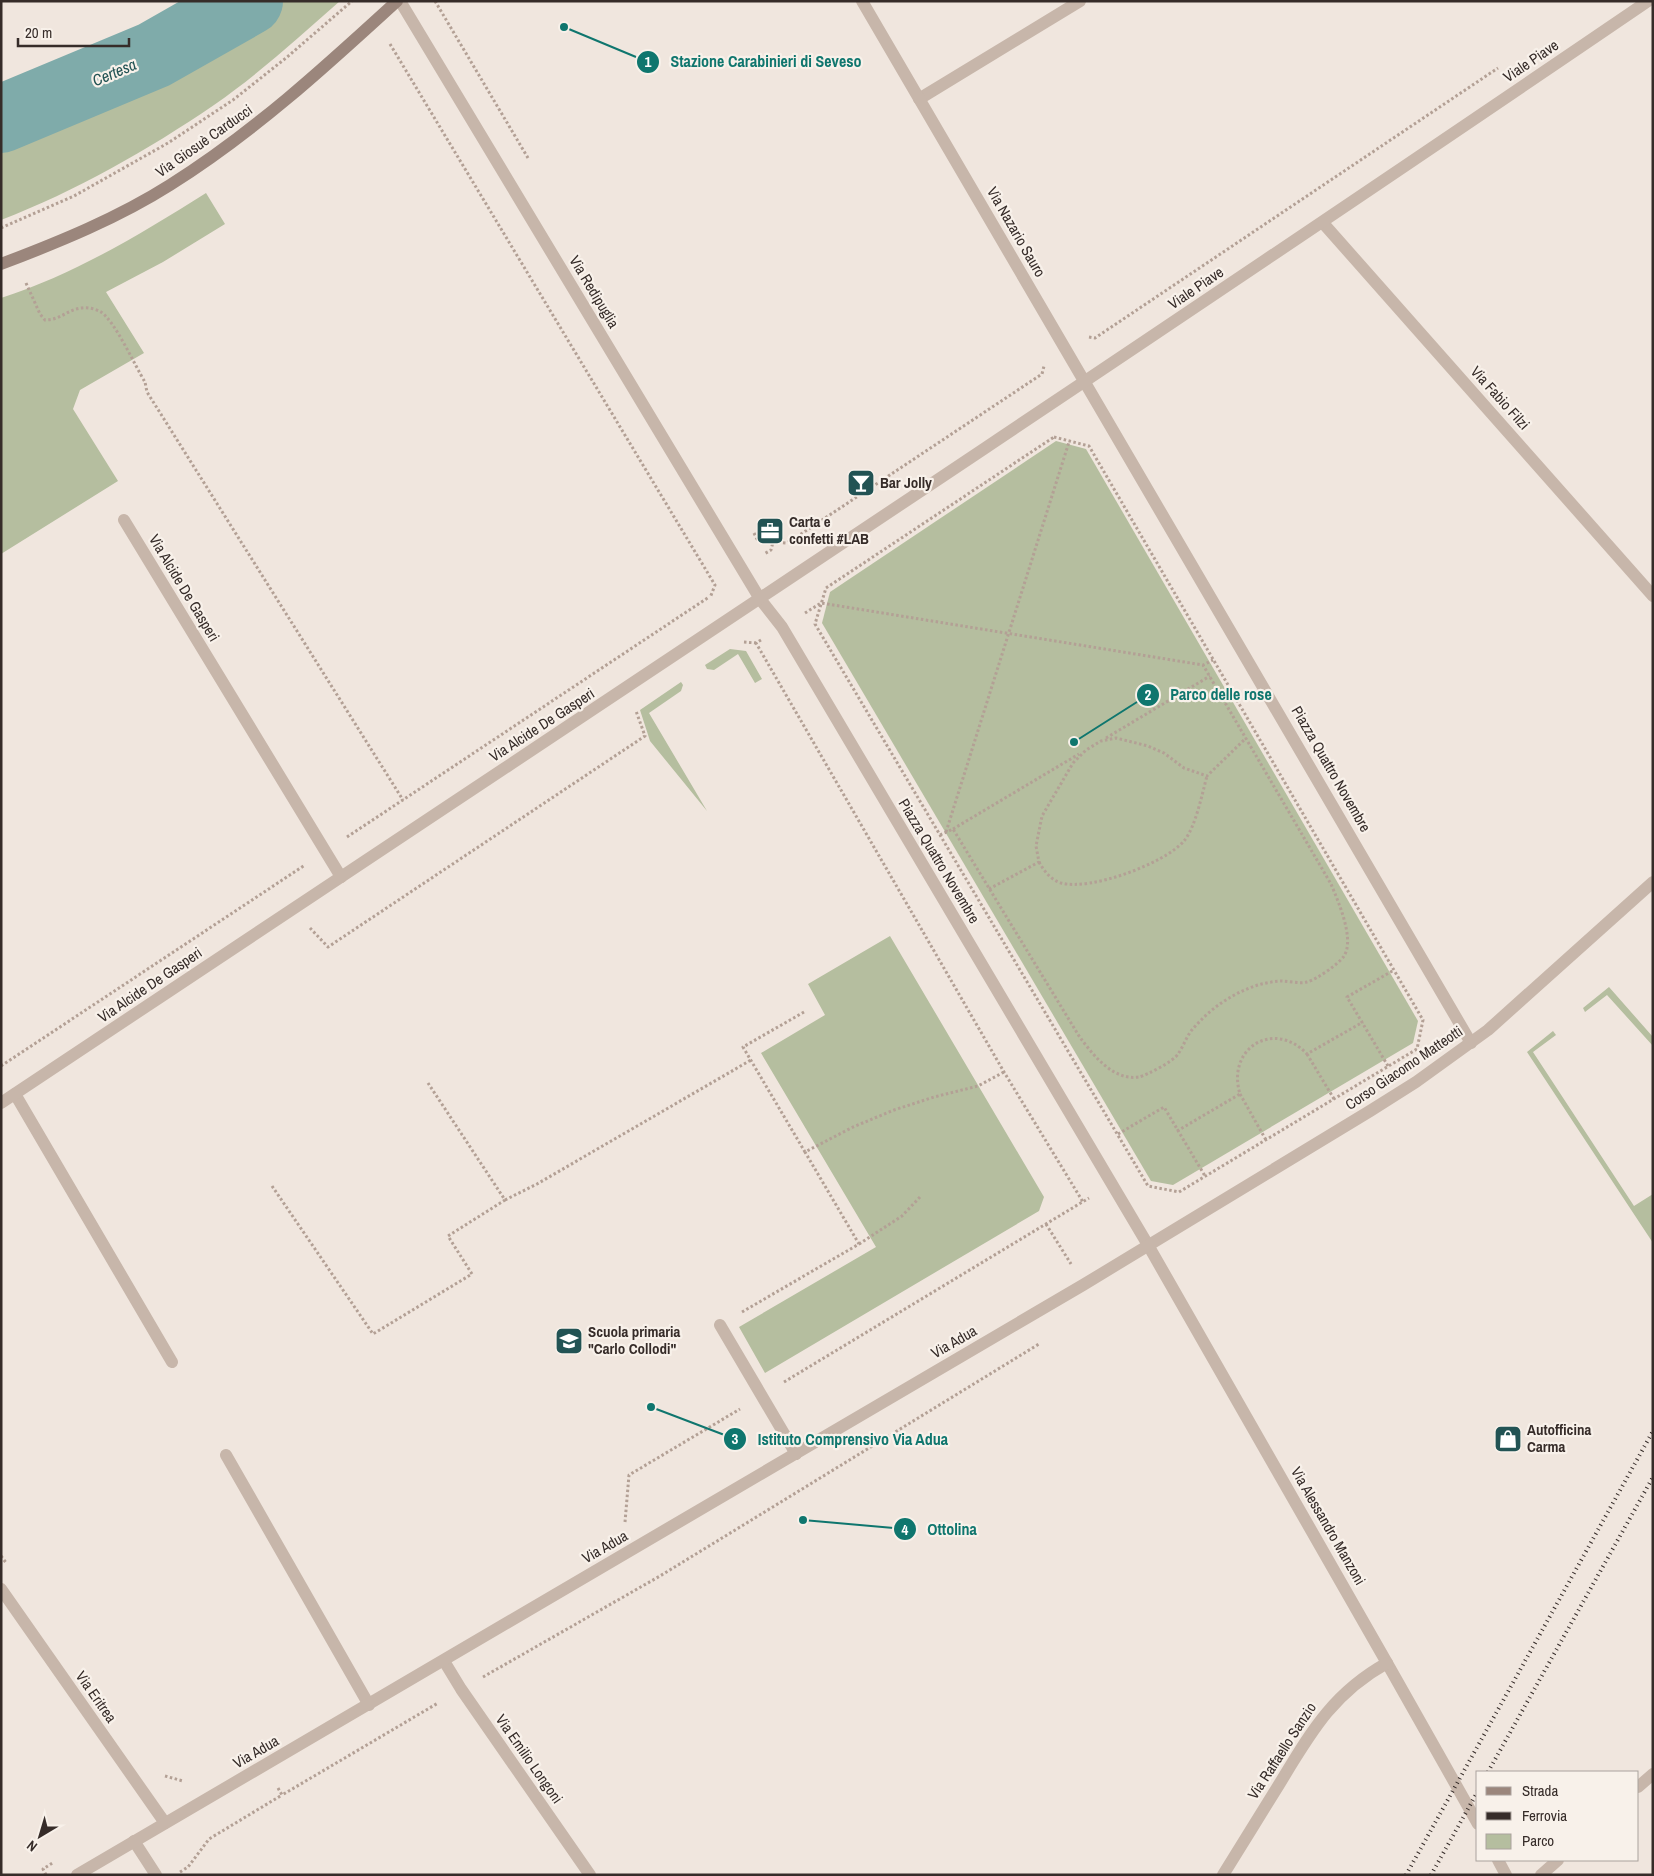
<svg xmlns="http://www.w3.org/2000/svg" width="1654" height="1876" font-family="'Archivo Narrow',sans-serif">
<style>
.green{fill:#b5be9f}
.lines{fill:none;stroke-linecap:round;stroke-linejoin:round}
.river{stroke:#7fabaa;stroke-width:68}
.path{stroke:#b3a095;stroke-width:3;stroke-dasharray:2.5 2.5;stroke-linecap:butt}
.lane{stroke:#c7b6aa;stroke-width:12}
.street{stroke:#c7b6aa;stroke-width:12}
.secondary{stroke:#9b867c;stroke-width:12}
.rail{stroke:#362c29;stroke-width:4;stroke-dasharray:1 4;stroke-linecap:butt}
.labels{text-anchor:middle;stroke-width:4.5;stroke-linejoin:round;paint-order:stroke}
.street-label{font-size:15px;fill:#362c29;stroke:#f8f1ea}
.poi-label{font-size:15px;font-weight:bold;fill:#362c29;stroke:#f8f1ea;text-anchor:start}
.water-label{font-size:16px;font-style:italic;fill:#225354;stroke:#f8f1ea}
.leader{fill:none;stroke:#0f766e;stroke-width:2}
.callout-dot{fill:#0f766e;stroke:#f8f1ea;stroke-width:2}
.mark-label{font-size:15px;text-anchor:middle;font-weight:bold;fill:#fff}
.callout-label{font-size:16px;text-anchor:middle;font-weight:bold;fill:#0f766e;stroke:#f8f1ea;stroke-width:4.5;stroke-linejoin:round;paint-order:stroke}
</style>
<rect width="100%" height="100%" fill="#f0e6de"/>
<g class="green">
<path d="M 274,1 L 340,1 C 299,37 259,74 214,105 C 148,150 76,191 1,220 L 1,140 L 72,108 L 107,95 L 127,91 L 181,64 L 222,40 Z"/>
<path d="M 206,193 L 225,224 L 163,262 L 106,292 L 144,353 L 80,390 L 73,409 L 118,481 L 1,554 L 1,298 C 75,274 141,234 206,193 Z"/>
<path d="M 1056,441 L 1086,449 L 1418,1021 L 1413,1043 L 1173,1185 L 1151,1181 L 822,623 L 830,592 Z"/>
<path d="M 730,649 L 746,651 L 762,679 L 755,683 L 738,654 L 714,670 L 707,669 L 705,665 Z"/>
<path d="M 681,682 L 683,685 L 681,691 L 649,713 L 707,811 L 650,741 L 640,710 Z"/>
<path d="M 890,936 L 1044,1197 L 1039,1211 L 765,1373 L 739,1327 L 876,1247 L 761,1053 L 825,1015 L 808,984 Z"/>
<path d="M 1609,987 L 1653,1037 L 1653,1046 L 1607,995 L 1585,1012 L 1583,1008 Z"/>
<path d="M 1553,1031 L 1556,1035 L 1533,1052 L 1634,1206 L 1653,1194 L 1653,1243 L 1527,1052 Z"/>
</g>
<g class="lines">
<path class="river" d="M 1,119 L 154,55 L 249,1"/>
<g class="path">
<path d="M 435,1 L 528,158"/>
<path d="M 390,44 L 715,585 L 710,598"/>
<path d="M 1,228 L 74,196 L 168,143 L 233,100 L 286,58 L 352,1"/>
<path d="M 26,283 L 40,314 L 45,320 C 61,320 68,309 82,308 C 88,307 96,309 101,312 C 115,321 135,366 145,382 L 147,392 L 403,800"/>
<path d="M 1089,337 L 1095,338 L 1498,68"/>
<path d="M 1054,437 L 1089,446 L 1423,1020 L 1417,1049 L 1179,1192 L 1148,1186 L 815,624 L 826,588 Z"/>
<path d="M 754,533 L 757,539 L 773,542 L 771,550 L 764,554"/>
<path d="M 773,542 L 786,543 L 795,538 L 1042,374 L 1044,366"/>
<path d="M 805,613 L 821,603 L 1203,665 L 1213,660"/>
<path d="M 761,640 L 756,643 L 1004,1072 L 1083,1202"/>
<path d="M 744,642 L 756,643"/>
<path d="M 1106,738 L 1210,676"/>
<path d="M 953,829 L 1079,754"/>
<path d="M 946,832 L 1069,442"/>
<path d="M 940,835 L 953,829 L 1079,1036 C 1093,1055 1113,1081 1139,1077 C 1147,1075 1174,1061 1178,1054 C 1183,1047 1186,1038 1191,1031 C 1202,1018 1216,1005 1231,997 C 1246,988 1263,982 1281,981 C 1289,981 1299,984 1307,982 C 1316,980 1340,963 1344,956 C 1355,939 1338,901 1331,884 L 1203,665"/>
<path d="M 347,837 L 709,597"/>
<path d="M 1039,862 C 1044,871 1051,880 1061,883 C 1090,891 1164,864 1184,841 C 1196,826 1202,794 1207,776"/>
<path d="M 989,889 L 1039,862 L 1036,846 L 1042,816 L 1073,763 L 1086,750 L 1101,741 L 1116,738 L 1148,746 L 1164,753 L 1184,768 L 1207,776 L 1246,738"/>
<path d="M 310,928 L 328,947 L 645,736 L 636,711"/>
<path d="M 804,1012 L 743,1047 L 805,1152 L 853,1127 L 894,1110 L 934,1097 L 978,1086 L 1004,1072"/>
<path d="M 1307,1054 L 1334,1099"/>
<path d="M 1,1066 L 305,865"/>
<path d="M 1388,1066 L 1347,997 L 1394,970"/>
<path d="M 1240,1094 L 1266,1140"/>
<path d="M 1177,1131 L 1240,1094 C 1226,1048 1274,1019 1307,1054 L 1363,1022"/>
<path d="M 1118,1134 L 1164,1107 L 1205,1176"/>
<path d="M 272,1186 L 373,1334 L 472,1274 L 448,1236 L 505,1200 L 428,1083"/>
<path d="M 505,1200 L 537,1184 L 751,1060"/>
<path d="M 1046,1224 L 1071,1264"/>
<path d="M 859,1244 L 902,1216 L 920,1197"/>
<path d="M 742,1312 L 859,1244 L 805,1152"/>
<path d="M 784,1382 L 1089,1198"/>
<path d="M 625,1522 L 629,1475 L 740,1409"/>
<path d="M 1,1556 L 7,1564"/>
<path d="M 483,1677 L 660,1576 L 1039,1344"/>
<path d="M 165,1776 L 183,1781"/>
<path d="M 278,1788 L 282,1795 L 438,1703"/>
<path d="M 180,1872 L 188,1867 L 209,1839 L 282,1795"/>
<path d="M 46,1875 L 43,1869 L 54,1862"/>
</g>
<g class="lane">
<path d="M 919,99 L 1080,1"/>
<path d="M 124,520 L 341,877"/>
<path d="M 15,1094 L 172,1362"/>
<path d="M 720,1325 L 796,1454"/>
<path d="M 226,1455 L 369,1705"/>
</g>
<g class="street">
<path d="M 400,1 L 760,599 L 782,627 L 1148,1245 L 1387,1663 L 1478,1824"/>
<path d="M 862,1 L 1471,1043"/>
<path d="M 1323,223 L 1653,596"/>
<path d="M 1,1103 C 551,737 1102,373 1648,1"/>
<path d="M 1,1589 L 165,1823"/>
<path d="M 444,1661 L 461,1689 L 590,1875"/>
<path d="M 1638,1787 L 1653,1774"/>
<path d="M 134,1841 L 156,1875"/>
<path d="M 1498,1860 L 1506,1875"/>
<path d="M 77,1875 L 1083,1285 L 1370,1111 L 1416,1082 L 1488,1030 L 1653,882"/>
<path d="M 1223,1875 C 1242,1844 1261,1814 1280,1783 C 1311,1732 1333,1693 1387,1663"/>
<path d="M 1541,1875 L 1558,1860"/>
</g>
<path class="secondary" d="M 1,264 C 59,242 118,218 170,185 C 253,133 325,67 397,1"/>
<g class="rail">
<path d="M 1488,1772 L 1653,1477"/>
<path d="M 1406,1875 L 1653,1431"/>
<path d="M 1431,1875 L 1478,1791"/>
</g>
</g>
<defs>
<symbol id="bar-square" viewBox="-11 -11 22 22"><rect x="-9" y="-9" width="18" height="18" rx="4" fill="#225354" stroke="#f8f1ea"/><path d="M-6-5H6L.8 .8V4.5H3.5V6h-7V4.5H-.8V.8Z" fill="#fff"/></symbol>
<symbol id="office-square" viewBox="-11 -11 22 22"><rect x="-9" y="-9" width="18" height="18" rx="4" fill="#225354" stroke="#f8f1ea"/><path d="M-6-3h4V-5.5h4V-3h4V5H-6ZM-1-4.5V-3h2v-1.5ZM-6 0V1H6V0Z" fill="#fff"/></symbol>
<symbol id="school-square" viewBox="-11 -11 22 22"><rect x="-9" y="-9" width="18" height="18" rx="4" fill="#225354" stroke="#f8f1ea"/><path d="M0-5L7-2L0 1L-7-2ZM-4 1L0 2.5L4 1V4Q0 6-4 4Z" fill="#fff"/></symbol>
<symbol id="shop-square" viewBox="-11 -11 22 22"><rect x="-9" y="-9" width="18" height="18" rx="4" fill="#225354" stroke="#f8f1ea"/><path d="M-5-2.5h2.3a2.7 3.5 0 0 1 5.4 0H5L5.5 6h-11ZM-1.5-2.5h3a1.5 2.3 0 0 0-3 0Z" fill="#fff"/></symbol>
</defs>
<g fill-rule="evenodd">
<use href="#bar-square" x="845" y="467" width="32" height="32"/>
<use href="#office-square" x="754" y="515" width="32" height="32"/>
<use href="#school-square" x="553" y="1325" width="32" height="32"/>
<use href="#shop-square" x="1492" y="1423" width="32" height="32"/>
</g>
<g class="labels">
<g class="street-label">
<text transform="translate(1531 61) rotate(-34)" y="5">Viale Piave</text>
<text transform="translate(204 141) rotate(-35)" y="5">Via Giosuè Carducci</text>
<text transform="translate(1016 232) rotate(60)" y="5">Via Nazario Sauro</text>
<text transform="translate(1196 288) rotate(-34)" y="5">Viale Piave</text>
<text transform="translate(594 292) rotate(59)" y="5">Via Redipuglia</text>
<text transform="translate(1500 398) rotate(48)" y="5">Via Fabio Filzi</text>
<text transform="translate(184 588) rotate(59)" y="5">Via Alcide De Gasperi</text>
<text transform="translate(542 725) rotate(-33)" y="5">Via Alcide De Gasperi</text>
<text transform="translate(1331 769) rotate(60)" y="5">Piazza Quattro Novembre</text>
<text transform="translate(939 861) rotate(59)" y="5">Piazza Quattro Novembre</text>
<text transform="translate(150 985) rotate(-34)" y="5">Via Alcide De Gasperi</text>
<text transform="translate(1404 1068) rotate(-34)" y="5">Corso Giacomo Matteotti</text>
<text transform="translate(954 1342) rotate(-30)" y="5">Via Adua</text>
<text transform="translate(1328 1526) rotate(60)" y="5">Via Alessandro Manzoni</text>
<text transform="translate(605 1547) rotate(-30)" y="5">Via Adua</text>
<text transform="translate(96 1697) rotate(55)" y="5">Via Eritrea</text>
<text transform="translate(1282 1751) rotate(-57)" y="5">Via Raffaello Sanzio</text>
<text transform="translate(256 1752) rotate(-30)" y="5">Via Adua</text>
<text transform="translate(529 1759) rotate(55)" y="5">Via Emilio Longoni</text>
</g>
<g class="poi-label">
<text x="880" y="488">Bar Jolly</text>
<text x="789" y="527">Carta e<tspan x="789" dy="17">confetti #LAB</tspan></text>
<text x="588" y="1337">Scuola primaria<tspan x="588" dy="17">"Carlo Collodi"</tspan></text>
<text x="1527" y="1435">Autofficina<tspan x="1527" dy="17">Carma</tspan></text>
</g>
<g class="water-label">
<text transform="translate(114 72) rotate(-23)" y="6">Certesa</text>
</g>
</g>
<path class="leader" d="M564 27L648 62M1074 742L1148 695M651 1407L735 1439M803 1520L905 1529"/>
<g class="callout-dot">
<circle cx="564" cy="27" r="5"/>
<circle cx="1074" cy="742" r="5"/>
<circle cx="651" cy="1407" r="5"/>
<circle cx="803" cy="1520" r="5"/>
<circle cx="648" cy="62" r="12"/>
<circle cx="1148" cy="695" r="12"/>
<circle cx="735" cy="1439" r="12"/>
<circle cx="905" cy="1529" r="12"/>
</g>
<g class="mark-label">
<text x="648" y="67">1</text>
<text x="1148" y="700">2</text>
<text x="735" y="1444">3</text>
<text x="905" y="1535">4</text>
</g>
<g class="callout-label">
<text x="766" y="67">Stazione Carabinieri di Seveso</text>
<text x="1221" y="700">Parco delle rose</text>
<text x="853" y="1445">Istituto Comprensivo Via Adua</text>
<text x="952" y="1535">Ottolina</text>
</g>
<rect width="1654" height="1876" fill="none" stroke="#362c29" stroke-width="5"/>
<rect x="1476" y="1771" width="162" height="90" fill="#f8f1ea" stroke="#aaa29d"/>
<rect x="1486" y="1787" width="25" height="8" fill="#9b867c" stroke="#aaa29d"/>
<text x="1522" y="1796" font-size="15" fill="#362c29">Strada</text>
<rect x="1486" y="1812" width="25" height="8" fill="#362c29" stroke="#aaa29d"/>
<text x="1522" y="1821" font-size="15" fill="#362c29">Ferrovia</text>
<rect x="1486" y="1834" width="25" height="15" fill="#b5be9f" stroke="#aaa29d"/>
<text x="1522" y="1846" font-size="15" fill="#362c29">Parco</text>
<g transform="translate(40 1836) rotate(218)" stroke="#f8f1ea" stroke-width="4" paint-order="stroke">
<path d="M0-4L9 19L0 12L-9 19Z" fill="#362c29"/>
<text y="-8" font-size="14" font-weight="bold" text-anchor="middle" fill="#362c29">N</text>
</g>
<path d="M18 38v8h111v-8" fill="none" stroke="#362c29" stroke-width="2.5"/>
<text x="25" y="38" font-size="15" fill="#362c29" stroke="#f8f1ea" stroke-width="4" paint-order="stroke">20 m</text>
</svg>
